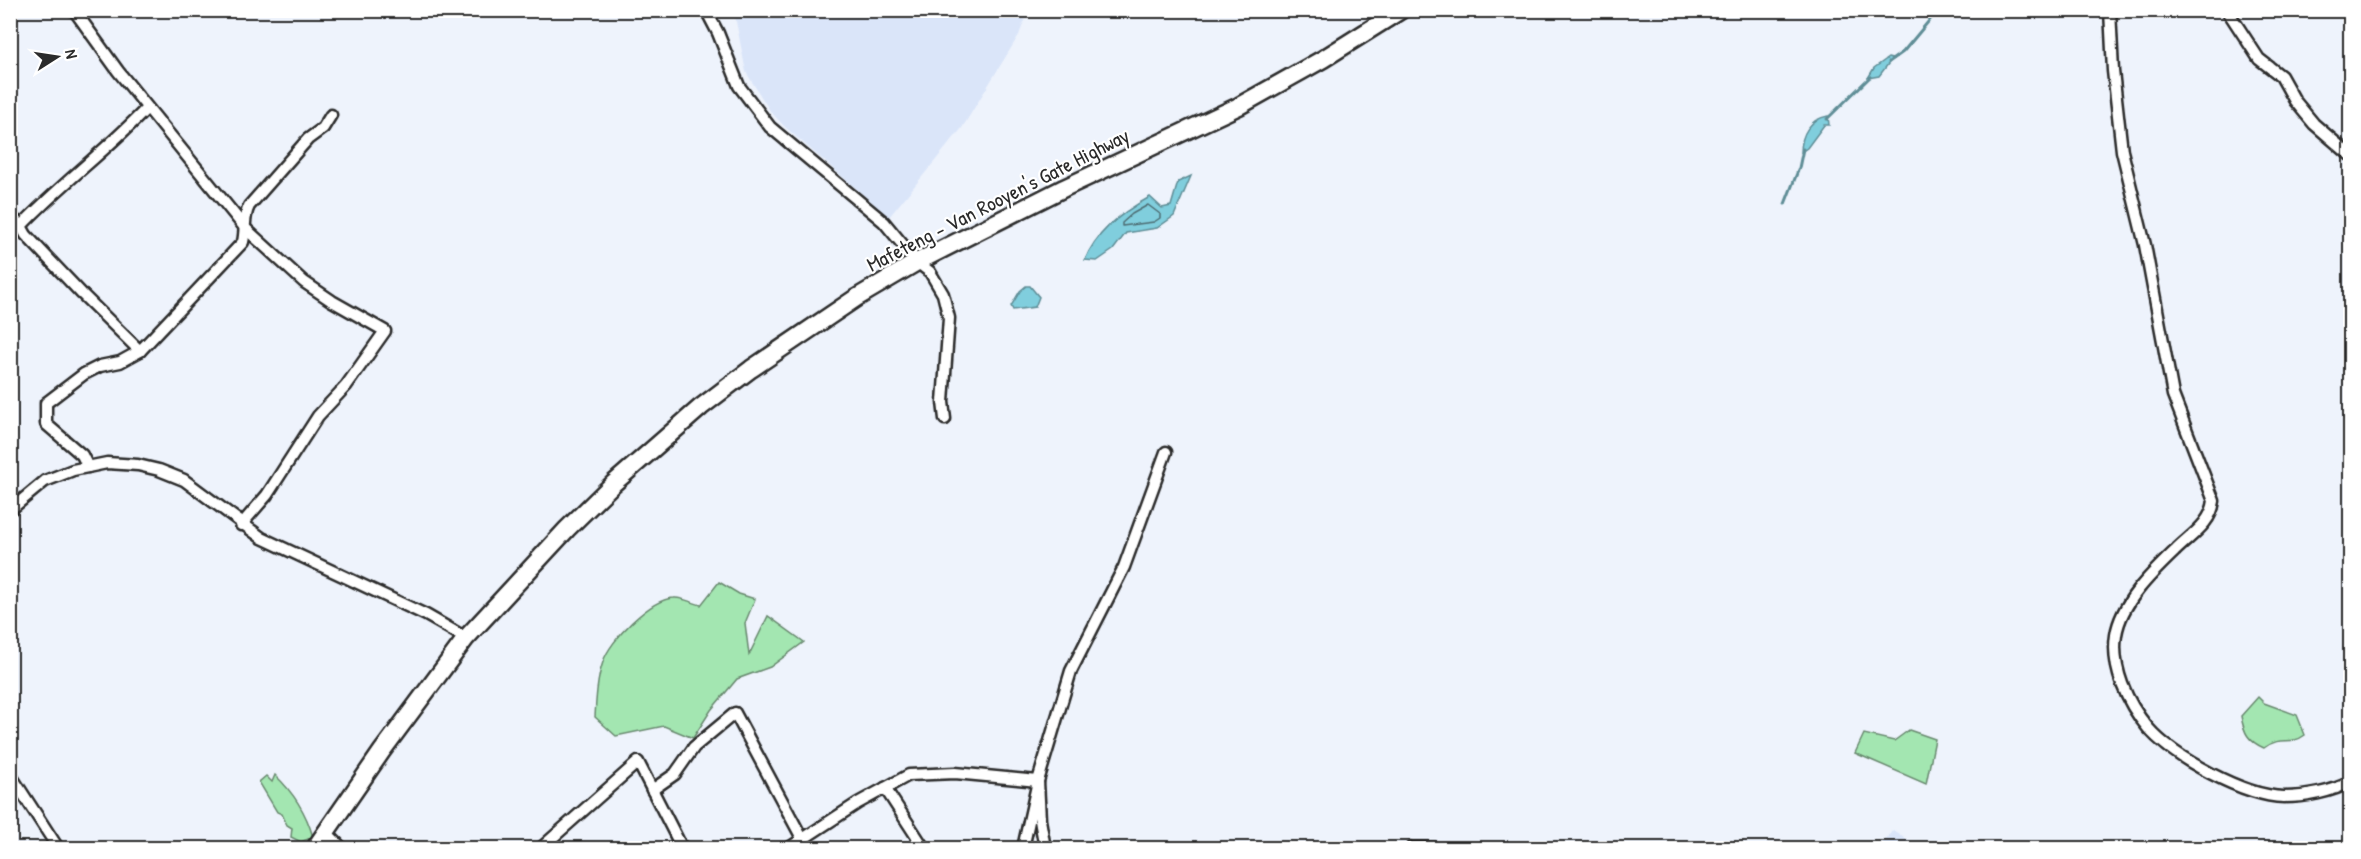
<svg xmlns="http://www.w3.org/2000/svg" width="2361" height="859" font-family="'Patrick Hand',sans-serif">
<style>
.built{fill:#dae5f9}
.green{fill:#a3e6b1;stroke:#67886e;stroke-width:1.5}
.water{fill:#80cedd;stroke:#5e8d96;stroke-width:1.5}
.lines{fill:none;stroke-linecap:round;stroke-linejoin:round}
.shore{stroke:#4d6c72;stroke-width:1.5}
.stream{stroke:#5e8d96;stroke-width:3}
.street-casing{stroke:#2b2b2b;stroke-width:15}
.primary-casing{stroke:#2b2b2b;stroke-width:21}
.street{stroke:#fff;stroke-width:10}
.primary{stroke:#fff;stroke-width:16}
.labels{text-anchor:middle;stroke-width:4.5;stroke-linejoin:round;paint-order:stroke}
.street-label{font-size:21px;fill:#2b2b2b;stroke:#fff}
</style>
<rect width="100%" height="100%" fill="#eef3fc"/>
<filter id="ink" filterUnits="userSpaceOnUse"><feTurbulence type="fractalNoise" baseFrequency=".0167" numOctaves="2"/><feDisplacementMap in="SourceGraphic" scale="12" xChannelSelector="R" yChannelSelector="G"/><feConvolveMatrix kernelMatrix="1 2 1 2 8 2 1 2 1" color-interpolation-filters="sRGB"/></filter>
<g filter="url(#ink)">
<g class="built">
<path d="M 734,11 L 734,10 L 1028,11 L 1019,35 L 962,128 L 889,217 L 785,127 L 770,111 L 746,72 Z"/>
<path d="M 1893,830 L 1918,848 L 1879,848 Z"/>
</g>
<g class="green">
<path d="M 719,582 L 739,594 L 755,599 L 745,623 L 749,655 L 768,616 L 804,642 L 770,667 L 737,679 L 711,710 L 693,738 L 664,726 L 616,736 L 595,717 C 596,699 597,679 603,662 C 610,640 650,599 674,598 C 681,597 693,603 701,605 Z"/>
<path d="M 2258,697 L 2264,703 L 2297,715 L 2305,735 C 2289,747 2283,734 2264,748 C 2248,741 2244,733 2241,716 Z"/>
<path d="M 1909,730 L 1935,739 L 1926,784 L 1855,753 L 1864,734 L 1894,741 Z"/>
<path d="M 275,775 C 293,792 306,812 313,837 L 301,842 L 291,837 L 292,828 L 287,825 L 282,814 L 277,812 L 259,782 L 266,776 L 272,782 Z"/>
</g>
<g class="water">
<path d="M 1888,58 L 1892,59 L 1879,76 L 1868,78 L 1874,68 Z"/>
<path d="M 1828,116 L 1829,125 L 1824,125 L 1807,148 L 1801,152 C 1801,134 1810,119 1828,116 Z"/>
<path d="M 1191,176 L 1174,216 L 1157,228 L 1126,233 L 1113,250 L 1097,261 L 1085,260 C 1096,232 1124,211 1150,197 L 1162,208 L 1171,206 L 1178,182 Z"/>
<path d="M 1026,286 L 1030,286 L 1039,297 L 1035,307 L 1013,310 L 1011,306 L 1020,291 Z"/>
</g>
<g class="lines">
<path class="shore" d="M 1148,205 L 1160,214 L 1160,218 L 1154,222 L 1122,226 L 1122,223 L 1132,214 Z"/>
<g class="stream">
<path d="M 1889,62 L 1903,52 L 1938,10"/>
<path d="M 1827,119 L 1870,77"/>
<path d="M 1785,204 L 1799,168 L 1803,149"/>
</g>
<defs>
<g id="street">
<path d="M 74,10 L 118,71 L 246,229 L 304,282 L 332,301 L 385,331 L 346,386 L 318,416 L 267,495 L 241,525"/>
<path d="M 706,10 L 718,33 L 739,86 L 770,127 L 884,222 L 917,262 L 930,272 L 943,294 L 949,318 L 943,402 L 945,419"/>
<path d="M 2110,10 L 2113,71 L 2122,151 L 2145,245 L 2173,395 L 2214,501 C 2211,524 2191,535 2176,550 C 2153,572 2121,602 2116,635 C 2111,668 2127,703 2148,728 C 2174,758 2244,796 2284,797 C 2305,797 2332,792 2350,782"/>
<path d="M 2227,10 L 2259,59 L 2281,76 L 2295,101 L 2314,124 L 2350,155"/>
<path d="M 10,215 L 21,226 L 26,235 L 82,294 L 140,351"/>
<path d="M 21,226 C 61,184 107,150 147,108"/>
<path d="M 88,467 L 82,455 L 46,424 L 46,403 L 84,374 L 100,366 L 120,362 L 140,351 L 243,242 C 246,228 243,218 249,206 L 308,139 L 323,128 L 331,115"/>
<path d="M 10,510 L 45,481 L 73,470 L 107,463 L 138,465 L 159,470 L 184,480 L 262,538 L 426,615 L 466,638"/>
<path d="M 10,774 L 58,848"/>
<path d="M 885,788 L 924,848"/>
<path d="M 652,790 L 675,774 L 694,747 L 735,713 L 803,840"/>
<path d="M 326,832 L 342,848"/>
<path d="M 541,848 L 638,762 L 682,848"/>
<path d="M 789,848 L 858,803 L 909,775 L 955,773 L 1038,781 L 1023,848"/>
<path d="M 1045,848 L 1040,820 L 1038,781 L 1071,671 L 1124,567 L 1166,452"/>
<path d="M 1412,848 L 1435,848"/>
</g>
<path id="primary" d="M 315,848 L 382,751 L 466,638 L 567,529 L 614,483 L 701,407 L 751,369 L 856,298 L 917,262 L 1064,188 L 1239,106 L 1323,59 L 1401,10"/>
</defs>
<use href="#street" class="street-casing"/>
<use href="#primary" class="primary-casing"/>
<use href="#street" class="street"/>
<use href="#primary" class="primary"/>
</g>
</g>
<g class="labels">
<g class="street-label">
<text transform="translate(998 200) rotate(-27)" y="7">Mafeteng - Van Rooyen's Gate Highway</text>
</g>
</g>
<rect width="2361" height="859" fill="none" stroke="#fff" stroke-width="36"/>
<rect x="18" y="18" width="2325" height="823" fill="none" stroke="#2b2b2b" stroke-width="2" filter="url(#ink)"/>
<g transform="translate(57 57) rotate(78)" stroke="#ffffff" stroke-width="4.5" paint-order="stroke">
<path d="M0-4.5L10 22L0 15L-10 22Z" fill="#2b2b2b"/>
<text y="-9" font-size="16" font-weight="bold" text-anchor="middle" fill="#2b2b2b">N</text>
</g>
</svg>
